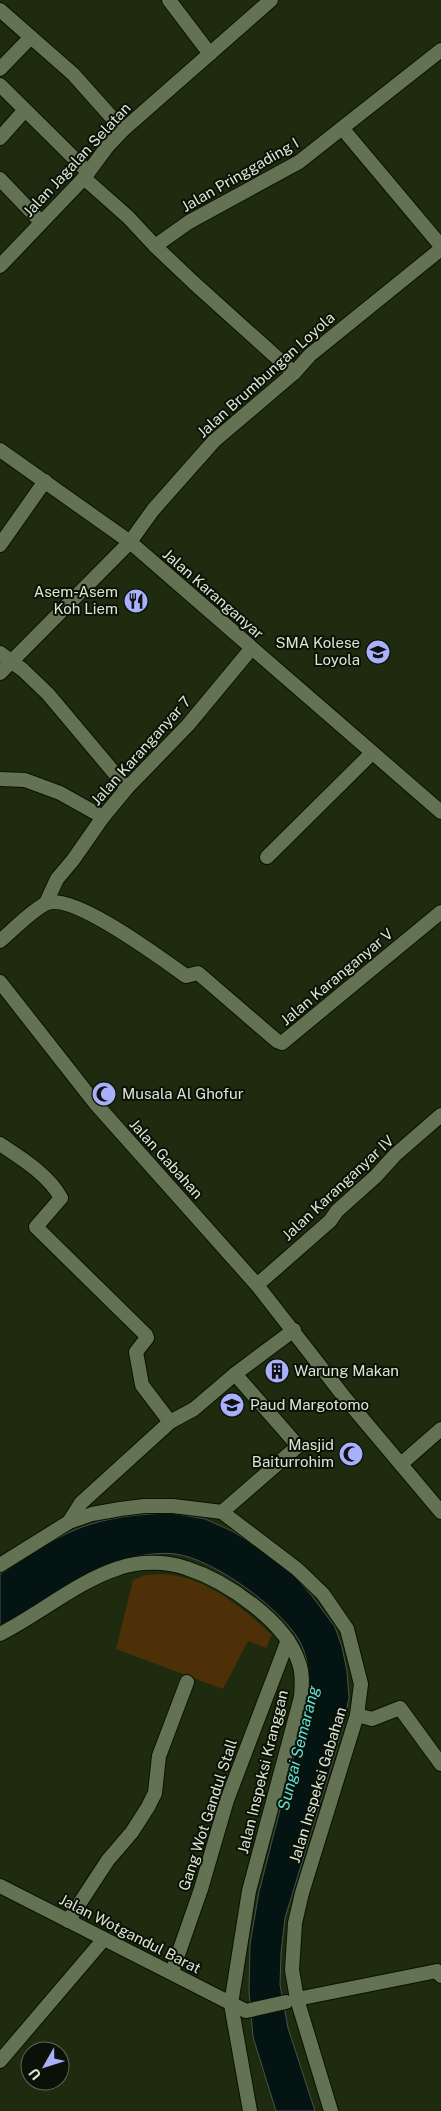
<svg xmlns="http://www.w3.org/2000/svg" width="441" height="2111" font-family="'Public Sans',sans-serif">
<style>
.green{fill:#4d3007}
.water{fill:#041412;stroke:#45534c}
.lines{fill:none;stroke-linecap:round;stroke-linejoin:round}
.minor-casing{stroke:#081300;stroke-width:16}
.tertiary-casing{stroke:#081300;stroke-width:16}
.minor{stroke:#627253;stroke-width:14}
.tertiary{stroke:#627253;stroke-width:14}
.labels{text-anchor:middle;stroke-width:4;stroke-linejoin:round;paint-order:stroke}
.street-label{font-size:15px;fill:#dce5d4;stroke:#0b1106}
.poi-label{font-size:15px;fill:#dce5d4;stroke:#0b1106;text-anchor:end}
.water-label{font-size:16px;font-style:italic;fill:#5ce1d8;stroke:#0b1106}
</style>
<rect width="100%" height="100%" fill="#1e2b0f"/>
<path class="green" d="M 163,1574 C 207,1577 240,1606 272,1635 L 266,1648 L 248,1641 L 223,1689 L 116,1649 L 133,1580 L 146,1575 Z"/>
<path class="water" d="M 171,1513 L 205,1519 L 232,1531 L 269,1554 L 293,1574 L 312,1596 L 335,1627 L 342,1647 L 347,1671 L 349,1698 L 342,1731 L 285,1918 L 281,1953 L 280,1985 L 288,2028 L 315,2111 L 276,2111 L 253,2037 L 249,1991 L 250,1944 L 259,1892 L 310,1692 C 309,1674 308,1656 299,1640 C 279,1607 215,1560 176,1554 C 161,1552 138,1555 123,1560 C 82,1571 37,1605 0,1628 L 0,1574 C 21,1561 43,1545 66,1534 C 98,1518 135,1514 171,1513 Z"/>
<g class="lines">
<defs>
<g id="minor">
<path d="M 169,0 L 210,54"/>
<path d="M 0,10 L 73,74 L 123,130"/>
<path d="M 0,69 L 31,37"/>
<path d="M 0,85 L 88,172"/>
<path d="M 342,128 L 441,246"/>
<path d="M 0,138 L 24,111"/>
<path d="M 84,178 L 128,217 L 155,246 L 194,283 L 294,373"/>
<path d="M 0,179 L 41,222"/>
<path d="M 155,246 L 189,222 L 299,162 L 441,50"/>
<path d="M 0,266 L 84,178 L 107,147 L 123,130 L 271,0"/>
<path d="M 0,450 L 130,542 L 441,812"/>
<path d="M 0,545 L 45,481"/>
<path d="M 0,653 L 23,670 L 48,694 L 127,788"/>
<path d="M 0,673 L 130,542 L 153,510 L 214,441 L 294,373 L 310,355 L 441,249"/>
<path d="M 0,779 L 25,780 L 60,793 L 103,817"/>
<path d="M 267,857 L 372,753"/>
<path d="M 46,903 L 57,879 L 73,860 L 103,817 L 127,788 L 188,725 L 251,649"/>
<path d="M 0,941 C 13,930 30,912 45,904 C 71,890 163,960 186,976 L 198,973 L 277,1041 L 282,1043 L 441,912"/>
<path d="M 0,982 L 95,1103 L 257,1285 L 345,1398 L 441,1512"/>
<path d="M 0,1144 C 21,1158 49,1175 61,1198 L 36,1227 L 146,1335 L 147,1338 L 136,1352 L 142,1385 L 170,1422"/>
<path d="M 257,1285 L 330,1221 L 337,1211 L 376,1176 L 395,1155 L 441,1115"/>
<path d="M 401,1464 L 441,1429"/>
<path d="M 222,1512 L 298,1446 L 235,1374"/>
<path d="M 69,1522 L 81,1503 L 170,1422 L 194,1409 L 235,1374 L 294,1330"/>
<path d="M 0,1565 L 69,1522 L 92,1514 L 120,1509 L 144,1506 L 173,1506 L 222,1512 L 297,1569 L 323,1594 L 347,1629 L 361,1684 L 357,1715 L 302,1893 L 295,1923 L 292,1970 L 297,1999 L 331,2111"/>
<path d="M 0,1634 C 40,1614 76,1582 119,1568 C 138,1561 167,1561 186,1568 C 226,1581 286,1621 299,1663 C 303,1674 302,1686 301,1697 L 249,1891 L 231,2004"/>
<path d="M 357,1715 L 372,1719 L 400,1708 L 441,1764"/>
<path d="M 68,1921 L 108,1860 L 132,1832 L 148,1807 L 155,1793 L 159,1756 L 187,1682"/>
<path d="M 172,1972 L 201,1889 L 227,1800 L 288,1640"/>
<path d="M 0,2061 L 104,1939"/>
</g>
<g id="tertiary">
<path d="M 0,1886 L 246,2011 L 286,2002"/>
<path d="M 297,1999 L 437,1971 L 441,1976"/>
<path d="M 231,2004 L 250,2111"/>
</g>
</defs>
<use href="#minor" class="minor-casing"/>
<use href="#tertiary" class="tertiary-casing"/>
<use href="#minor" class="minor"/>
<use href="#tertiary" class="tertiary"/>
</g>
<defs>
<symbol id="restaurant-disc" viewBox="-11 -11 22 22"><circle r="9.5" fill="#a8b0fc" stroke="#0b1106"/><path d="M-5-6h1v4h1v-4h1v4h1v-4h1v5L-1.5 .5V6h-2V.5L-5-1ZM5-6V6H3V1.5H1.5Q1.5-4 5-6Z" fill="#111"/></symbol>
<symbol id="school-disc" viewBox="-11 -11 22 22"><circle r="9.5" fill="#a8b0fc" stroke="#0b1106"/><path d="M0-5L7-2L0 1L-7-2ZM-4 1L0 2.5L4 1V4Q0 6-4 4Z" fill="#111"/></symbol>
<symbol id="mosque-disc" viewBox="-11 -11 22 22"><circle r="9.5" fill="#a8b0fc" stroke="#0b1106"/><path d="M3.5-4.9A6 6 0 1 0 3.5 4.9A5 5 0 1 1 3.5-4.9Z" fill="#111"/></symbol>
<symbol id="building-disc" viewBox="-11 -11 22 22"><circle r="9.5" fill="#a8b0fc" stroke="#0b1106"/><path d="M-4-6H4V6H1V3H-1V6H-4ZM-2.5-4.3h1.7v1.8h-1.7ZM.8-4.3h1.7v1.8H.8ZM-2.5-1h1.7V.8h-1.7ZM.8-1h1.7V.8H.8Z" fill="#111"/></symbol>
</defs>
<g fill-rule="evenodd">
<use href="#restaurant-disc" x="122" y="587" width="28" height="28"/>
<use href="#school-disc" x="364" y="638" width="28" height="28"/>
<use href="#mosque-disc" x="90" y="1080" width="28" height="28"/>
<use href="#building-disc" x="263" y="1357" width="28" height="28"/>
<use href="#school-disc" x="218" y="1391" width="28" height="28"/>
<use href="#mosque-disc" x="337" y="1440" width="28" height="28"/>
</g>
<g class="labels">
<g class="street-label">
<text transform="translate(77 160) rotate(-47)" y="5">Jalan Jagalan Selatan</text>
<text transform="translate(240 175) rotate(-30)" y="5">Jalan Pringgading I</text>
<text transform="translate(266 375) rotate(-42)" y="5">Jalan Brumbungan Loyola</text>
<text transform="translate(213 594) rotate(41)" y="5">Jalan Karanganyar</text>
<text transform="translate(141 751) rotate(-48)" y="5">Jalan Karanganyar 7</text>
<text transform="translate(337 977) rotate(-40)" y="5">Jalan Karanganyar V</text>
<text transform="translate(166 1159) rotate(48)" y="5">Jalan Gabahan</text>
<text transform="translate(338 1188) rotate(-43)" y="5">Jalan Karanganyar IV</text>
<text transform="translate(263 1772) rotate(-76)" y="5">Jalan Inspeksi Kranggan</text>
<text transform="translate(318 1785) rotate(-73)" y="5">Jalan Inspeksi Gabahan</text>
<text transform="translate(208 1815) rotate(-72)" y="5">Gang Wot Gandul Stall</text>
<text transform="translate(130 1934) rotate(27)" y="5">Jalan Wotgandul Barat</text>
</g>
<g class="poi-label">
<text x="118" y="597">Asem-Asem<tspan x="118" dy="17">Koh Liem</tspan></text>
<text x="360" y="648">SMA Kolese<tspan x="360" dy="17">Loyola</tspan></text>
<text x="122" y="1099" text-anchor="start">Musala Al Ghofur</text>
<text x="294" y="1376" text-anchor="start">Warung Makan</text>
<text x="250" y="1410" text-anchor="start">Paud Margotomo</text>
<text x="334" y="1450">Masjid<tspan x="334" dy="17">Baiturrohim</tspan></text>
</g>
<g class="water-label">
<text transform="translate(298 1748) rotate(-76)" y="6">Sungai Semarang</text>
</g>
</g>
<g transform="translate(45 2066) rotate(231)"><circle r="24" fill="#0b1106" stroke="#5f6658"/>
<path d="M0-4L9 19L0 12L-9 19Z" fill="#a8b0fc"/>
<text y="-8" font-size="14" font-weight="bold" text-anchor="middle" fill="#dce5d4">U</text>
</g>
</svg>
